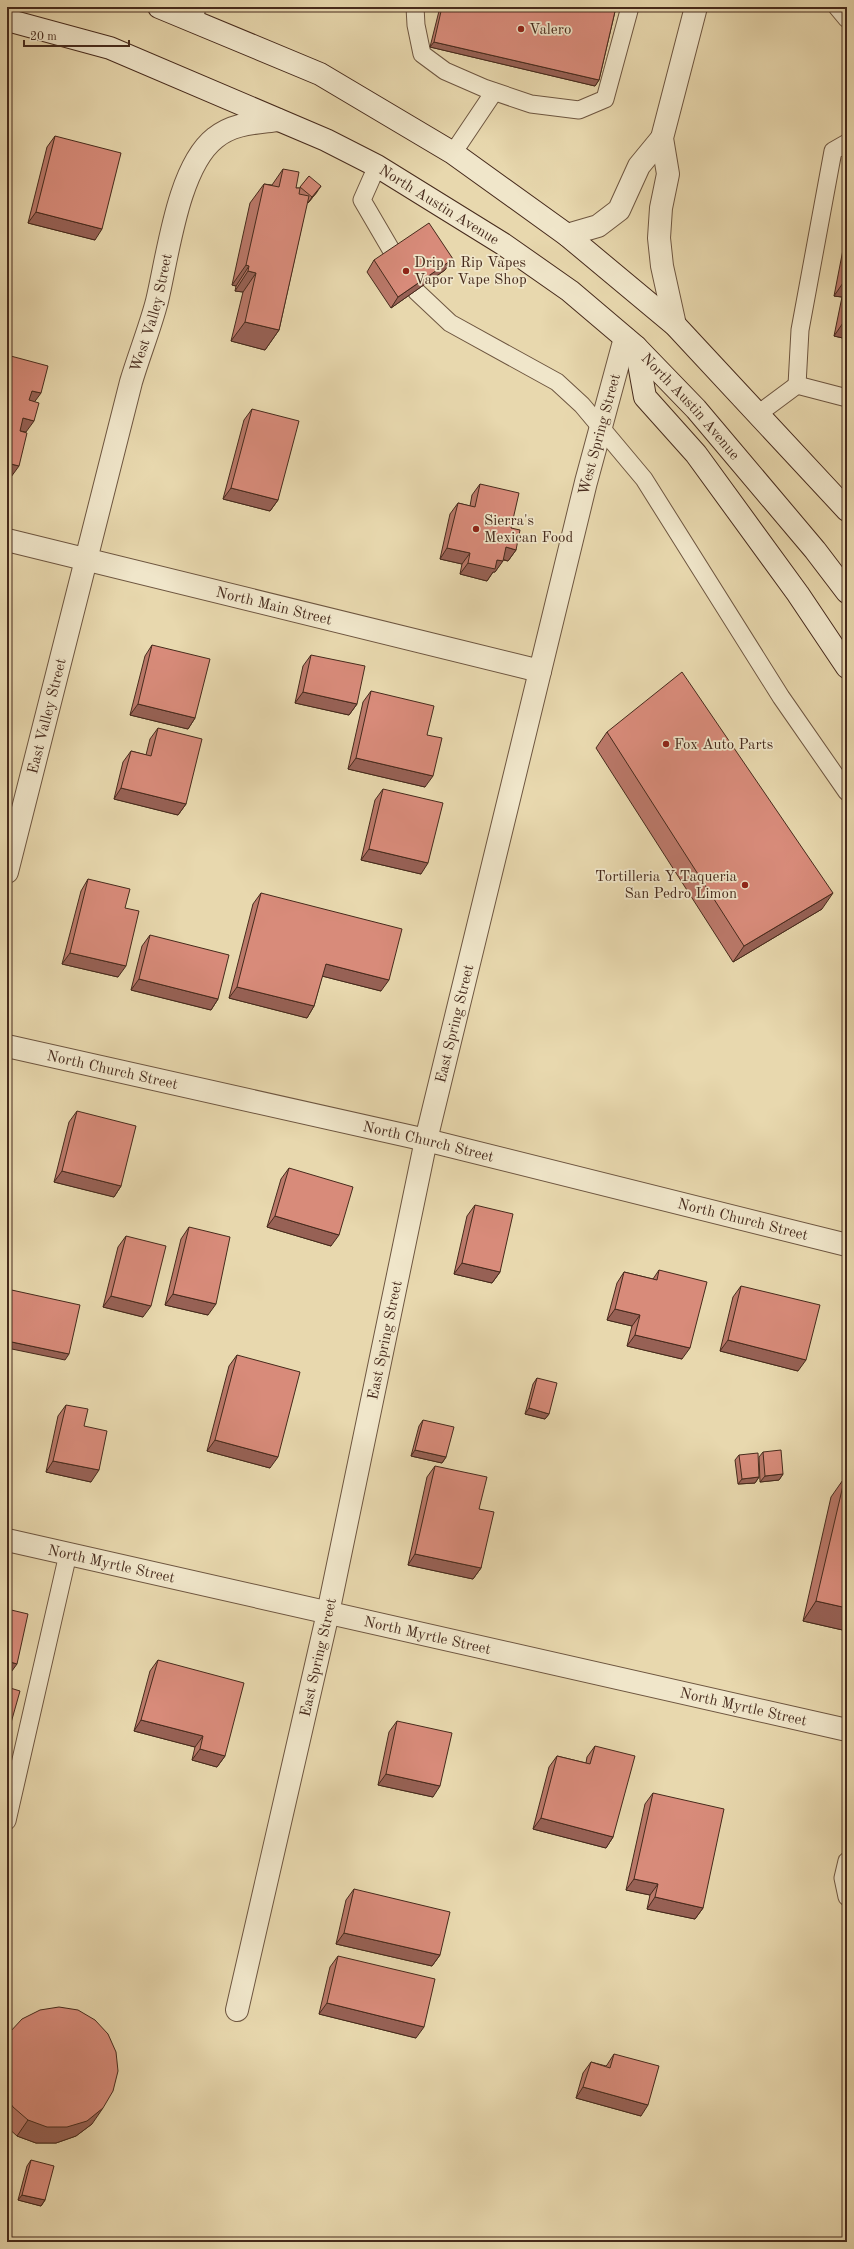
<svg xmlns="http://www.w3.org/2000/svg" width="854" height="2249" font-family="'Old Standard TT',serif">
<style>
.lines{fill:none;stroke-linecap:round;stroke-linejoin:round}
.service-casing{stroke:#6e5640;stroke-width:19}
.minor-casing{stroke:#6e5640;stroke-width:24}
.secondary-casing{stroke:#462a1c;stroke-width:24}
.service{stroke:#f0e6ca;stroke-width:17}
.minor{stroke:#f0e6ca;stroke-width:22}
.secondary{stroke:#f0e6ca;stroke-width:22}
.wall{fill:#ba7869;stroke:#462a1c}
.shaded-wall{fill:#976155;stroke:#462a1c}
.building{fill:#d88b7a;stroke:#462a1c}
.poi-dot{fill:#8f2418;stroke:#f0e6ca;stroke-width:1.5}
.labels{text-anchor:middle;stroke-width:3.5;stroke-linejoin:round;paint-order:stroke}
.poi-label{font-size:15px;fill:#462a1c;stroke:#f0e6ca;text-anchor:start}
.street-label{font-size:15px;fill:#462a1c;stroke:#f0e6ca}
</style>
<rect width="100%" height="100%" fill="#e8d8ae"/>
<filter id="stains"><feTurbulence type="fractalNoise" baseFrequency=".005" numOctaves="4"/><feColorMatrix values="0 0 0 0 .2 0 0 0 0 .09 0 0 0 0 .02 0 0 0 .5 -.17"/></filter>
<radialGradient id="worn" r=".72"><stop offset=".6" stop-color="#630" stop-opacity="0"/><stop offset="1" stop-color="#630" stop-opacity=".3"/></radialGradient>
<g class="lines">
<defs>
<g id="service">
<path d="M 415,7 L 416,25 L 422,54 L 445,71 L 484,88 L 531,104 L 579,110 L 605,99 L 630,7"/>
<path d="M 837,7 L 847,19"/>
<path d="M 194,21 L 197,7"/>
<path d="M 847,143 L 833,151 L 800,330 L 797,385 L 847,398"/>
<path d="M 453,153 L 494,92"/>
<path d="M 377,166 L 362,200 L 393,253"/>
<path d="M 416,291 L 450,323 L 557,382 L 582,405 L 644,479 L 781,697 L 847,792"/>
<path d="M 758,414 L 797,385"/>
<path d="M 7,1821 L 68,1554"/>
<path d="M 847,1861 L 843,1878 L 847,1897"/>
</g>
<g id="minor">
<path d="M 567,235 L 598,226 L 619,210 L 639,166 L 662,138"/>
<path d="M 675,325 L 662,266 L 659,238 L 661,208 L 668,174 L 662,138 L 696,7"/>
<path id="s1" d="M 7,540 L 540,671"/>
<path id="s2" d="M 7,872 L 131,382 C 139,355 150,328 157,301 C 168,255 178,167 215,138 C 233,123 256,123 278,120"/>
<path id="s3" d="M 7,1046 L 426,1140 L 847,1245"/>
<path id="s4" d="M 7,1540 L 847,1730"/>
<path id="s5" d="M 237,2010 L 328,1613 L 426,1140 L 586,482 L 625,338"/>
</g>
<g id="secondary">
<path d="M 159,7 L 320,74 L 453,153 L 567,235 L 675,325 L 847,510"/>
<path id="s6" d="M 7,20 L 110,48 L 326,140 L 377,166 L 503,244 L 570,291 L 636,347 L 696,409 L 815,550 L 847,592"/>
<path d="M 636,347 L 645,397 L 696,454 L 798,594 L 847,667"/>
</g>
</defs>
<use href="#service" class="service-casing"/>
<use href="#minor" class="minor-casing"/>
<use href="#secondary" class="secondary-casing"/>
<use href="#service" class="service"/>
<use href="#minor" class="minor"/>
<use href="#secondary" class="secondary"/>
</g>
<g class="wall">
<path d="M 440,7 L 616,7 L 599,80 L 595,86 L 430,47 Z"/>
<path d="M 55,136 L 95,240 L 28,223 L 47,147 Z"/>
<path d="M 283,169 L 296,188 L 300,188 L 309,176 L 317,192 L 308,203 L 307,202 L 279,330 L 265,350 L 231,341 L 243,292 L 235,291 L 236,286 L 232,285 L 250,203 L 264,184 L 272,185 Z"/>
<path d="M 847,229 L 847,339 L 834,336 L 842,297 L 834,296 Z"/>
<path d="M 374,260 L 445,270 L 391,308 L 367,272 Z"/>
<path d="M 252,409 L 278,500 L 270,511 L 223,499 L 244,420 Z"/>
<path d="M 480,484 L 511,528 L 516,550 L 508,561 L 503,560 L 495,572 L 493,572 L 487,581 L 460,574 L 462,564 L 440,559 L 450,514 L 458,503 L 470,506 L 472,495 Z"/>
<path d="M 152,645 L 195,718 L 188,729 L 130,715 L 145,656 Z"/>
<path d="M 311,655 L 357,704 L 349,715 L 295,703 L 303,666 Z"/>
<path d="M 371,691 L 427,735 L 425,787 L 348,769 L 363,702 Z"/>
<path d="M 158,728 L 186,804 L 178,815 L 114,799 L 123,762 L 131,751 L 146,755 L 150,739 Z"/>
<path d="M 607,732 L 822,909 L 733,962 L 596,748 Z"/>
<path d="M 383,789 L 421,874 L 361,860 L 375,800 Z"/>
<path d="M 88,879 L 125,908 L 118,977 L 62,964 L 81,891 Z"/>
<path d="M 261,893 L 381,991 L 322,976 L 314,1006 L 307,1018 L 229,998 L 253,904 Z"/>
<path d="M 150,935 L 218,999 L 211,1010 L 131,990 L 142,946 Z"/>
<path d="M 77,1111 L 121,1186 L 114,1197 L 54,1182 L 69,1122 Z"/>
<path d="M 289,1168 L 331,1246 L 267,1227 L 281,1179 Z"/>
<path d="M 475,1205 L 500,1272 L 492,1283 L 454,1274 L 467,1216 Z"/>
<path d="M 189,1227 L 208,1315 L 165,1305 L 181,1239 Z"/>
<path d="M 126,1236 L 143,1317 L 103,1307 L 118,1247 Z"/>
<path d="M 659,1270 L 682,1359 L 627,1346 L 632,1326 L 607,1320 L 617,1283 L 624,1272 L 653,1279 Z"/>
<path d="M 741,1286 L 798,1371 L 720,1351 L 733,1297 Z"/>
<path d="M 237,1355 L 270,1468 L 207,1451 L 229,1366 Z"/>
<path d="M 537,1378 L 549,1414 L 545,1419 L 525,1414 L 533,1384 Z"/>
<path d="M 66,1405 L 84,1426 L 91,1482 L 46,1472 L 58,1416 Z"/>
<path d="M 423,1420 L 446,1457 L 442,1463 L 411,1456 L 419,1426 Z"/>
<path d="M 763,1452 L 783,1474 L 779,1480 L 760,1482 L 759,1457 Z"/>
<path d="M 739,1455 L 759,1477 L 755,1483 L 738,1484 L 735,1460 Z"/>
<path d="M 435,1466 L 479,1509 L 481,1568 L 473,1579 L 408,1565 L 427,1477 Z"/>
<path d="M 845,1477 L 847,1478 L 847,1631 L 803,1621 L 831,1497 Z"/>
<path d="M 158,1660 L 225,1756 L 217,1767 L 192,1760 L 195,1747 L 134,1731 L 150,1671 Z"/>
<path d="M 397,1721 L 433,1797 L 378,1785 L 389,1732 Z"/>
<path d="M 595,1746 L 613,1837 L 606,1848 L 533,1829 L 549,1767 L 557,1756 L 586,1763 L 587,1757 Z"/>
<path d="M 653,1793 L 703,1908 L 695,1919 L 647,1909 L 650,1895 L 626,1890 L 645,1804 Z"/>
<path d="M 354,1889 L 440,1955 L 432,1966 L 336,1944 L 346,1900 Z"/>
<path d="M 338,1956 L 416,2038 L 319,2014 L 330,1967 Z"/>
<path d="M 9,2033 L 92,2124 L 76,2136 L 56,2143 L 36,2143 L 17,2136 L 7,2127 L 7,2036 Z"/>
<path d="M 614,2054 L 641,2116 L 576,2098 L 583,2073 L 591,2062 L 606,2066 L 607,2065 Z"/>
<path d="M 31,2160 L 45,2200 L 41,2206 L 18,2200 L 27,2166 Z"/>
</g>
<g class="shaded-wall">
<path d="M 434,42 L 599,80 L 595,86 L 430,47 Z"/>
<path d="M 321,186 L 317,192 L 308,203 L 312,197 Z"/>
<path d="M 36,212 L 102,229 L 95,240 L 28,223 Z"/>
<path d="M 453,259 L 445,270 L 391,308 L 398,297 Z"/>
<path d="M 246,265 L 249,266 L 236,286 L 232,285 Z"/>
<path d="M 248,271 L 256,273 L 243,292 L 235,291 Z"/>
<path d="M 845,280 L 847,280 L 847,290 L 842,297 L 834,296 Z"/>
<path d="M 845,320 L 847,321 L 847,339 L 834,336 Z"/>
<path d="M 245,322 L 279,330 L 265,350 L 231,341 Z"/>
<path d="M 32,391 L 41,393 L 33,404 L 24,402 Z"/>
<path d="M 23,418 L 34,421 L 26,432 L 15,430 Z"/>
<path d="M 7,463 L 19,466 L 11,477 L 7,476 Z"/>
<path d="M 231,488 L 278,500 L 270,511 L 223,499 Z"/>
<path d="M 506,547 L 516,550 L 508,561 L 499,558 Z"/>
<path d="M 447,548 L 470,553 L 462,564 L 440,559 Z"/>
<path d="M 497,560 L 503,561 L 495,572 L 493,572 L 487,581 L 460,574 L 468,563 Z"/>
<path d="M 303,692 L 357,704 L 349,715 L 295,703 Z"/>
<path d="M 138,704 L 195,718 L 188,729 L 130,715 Z"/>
<path d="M 356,758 L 433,776 L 425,787 L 348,769 Z"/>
<path d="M 121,788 L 186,804 L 178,815 L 114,799 Z"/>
<path d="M 369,849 L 428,863 L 421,874 L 361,860 Z"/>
<path d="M 833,893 L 822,909 L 733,962 L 744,946 Z"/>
<path d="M 70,953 L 126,966 L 118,977 L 62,964 Z"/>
<path d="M 326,964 L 389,980 L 381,991 L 318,975 Z"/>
<path d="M 139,979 L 218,999 L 211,1010 L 131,990 Z"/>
<path d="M 237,987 L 314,1006 L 307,1018 L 229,998 Z"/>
<path d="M 62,1171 L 121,1186 L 114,1197 L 54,1182 Z"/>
<path d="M 275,1216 L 339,1235 L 331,1246 L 267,1227 Z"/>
<path d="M 462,1263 L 500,1272 L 492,1283 L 454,1274 Z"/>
<path d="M 173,1294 L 216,1304 L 208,1315 L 165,1305 Z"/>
<path d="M 111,1296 L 151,1306 L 143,1317 L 103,1307 Z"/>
<path d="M 615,1309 L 640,1315 L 632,1326 L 607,1320 Z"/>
<path d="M 635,1335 L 690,1348 L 682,1359 L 627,1346 Z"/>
<path d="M 728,1340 L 806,1360 L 798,1371 L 720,1351 Z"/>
<path d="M 7,1341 L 69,1354 L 65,1360 L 7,1348 Z"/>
<path d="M 529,1408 L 549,1414 L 545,1419 L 525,1414 Z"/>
<path d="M 215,1440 L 278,1457 L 270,1468 L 207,1451 Z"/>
<path d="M 415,1450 L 446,1457 L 442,1463 L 411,1456 Z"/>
<path d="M 53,1461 L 99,1470 L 91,1482 L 46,1472 Z"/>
<path d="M 783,1474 L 779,1480 L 760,1482 L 765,1476 Z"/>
<path d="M 759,1477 L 755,1483 L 738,1484 L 742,1479 Z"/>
<path d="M 415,1554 L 481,1568 L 473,1579 L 408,1565 Z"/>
<path d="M 816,1601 L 847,1608 L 847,1631 L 803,1621 Z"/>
<path d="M 7,1661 L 17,1664 L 9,1675 L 7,1674 Z"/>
<path d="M 141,1720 L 203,1736 L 195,1747 L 134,1731 Z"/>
<path d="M 200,1749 L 225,1756 L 217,1767 L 192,1760 Z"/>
<path d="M 386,1774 L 440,1786 L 433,1797 L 378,1785 Z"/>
<path d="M 541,1818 L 613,1837 L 606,1848 L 533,1829 Z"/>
<path d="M 634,1879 L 658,1884 L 650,1895 L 626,1890 Z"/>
<path d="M 655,1897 L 703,1908 L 695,1919 L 647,1909 Z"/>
<path d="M 344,1933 L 440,1955 L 432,1966 L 336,1944 Z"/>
<path d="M 327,2003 L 424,2027 L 416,2038 L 319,2014 Z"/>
<path d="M 583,2087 L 648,2105 L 641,2116 L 576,2098 Z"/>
<path d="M 103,2108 L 92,2124 L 76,2136 L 56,2143 L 36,2143 L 17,2136 L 28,2120 Z"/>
<path d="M 22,2195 L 45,2200 L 41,2206 L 18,2200 Z"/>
</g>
<g class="building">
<path d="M 442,7 L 616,7 L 599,80 L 434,42 Z"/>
<path d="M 55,136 L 121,153 L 102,229 L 36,212 Z"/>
<path d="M 283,169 L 299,172 L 296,188 L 300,188 L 299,194 L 309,196 L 279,330 L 245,322 L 256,273 L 248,271 L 249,266 L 246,265 L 264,184 L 279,187 Z"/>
<path d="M 309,176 L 321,186 L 312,197 L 300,187 Z"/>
<path d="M 429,223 L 453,259 L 398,297 L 374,260 Z"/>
<path d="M 847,269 L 847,280 L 845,280 Z"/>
<path d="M 847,311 L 847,321 L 845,320 Z"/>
<path d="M 7,355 L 48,366 L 41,393 L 32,391 L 29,400 L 39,403 L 34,421 L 23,418 L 20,431 L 27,433 L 19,466 L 7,463 Z"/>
<path d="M 252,409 L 299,421 L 278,500 L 231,488 Z"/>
<path d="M 480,484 L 519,493 L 511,528 L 520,530 L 516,550 L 506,547 L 503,561 L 497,560 L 495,569 L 468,563 L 470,553 L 447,548 L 458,503 L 475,507 Z"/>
<path d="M 152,645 L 210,659 L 195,718 L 138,704 Z"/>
<path d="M 311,655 L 365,666 L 357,704 L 303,692 Z"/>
<path d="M 682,672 L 833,893 L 744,946 L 607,732 Z"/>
<path d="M 371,691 L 434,706 L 427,735 L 442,738 L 433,776 L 356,758 Z"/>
<path d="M 158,728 L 202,739 L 186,804 L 121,788 L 131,751 L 151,756 Z"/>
<path d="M 383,789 L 443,803 L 428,863 L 369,849 Z"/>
<path d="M 88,879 L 130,889 L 125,908 L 139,911 L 126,966 L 70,953 Z"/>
<path d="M 261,893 L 402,929 L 389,980 L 326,964 L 314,1006 L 237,987 Z"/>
<path d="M 150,935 L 229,955 L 218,999 L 139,979 Z"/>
<path d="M 77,1111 L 136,1126 L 121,1186 L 62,1171 Z"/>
<path d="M 289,1168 L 353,1187 L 339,1235 L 275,1216 Z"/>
<path d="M 475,1205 L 513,1214 L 500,1272 L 462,1263 Z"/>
<path d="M 189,1227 L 230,1237 L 216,1304 L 173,1294 Z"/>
<path d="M 126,1236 L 166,1246 L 151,1306 L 111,1296 Z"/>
<path d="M 659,1270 L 707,1282 L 690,1348 L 635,1335 L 640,1315 L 615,1309 L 624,1272 L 657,1280 Z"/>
<path d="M 741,1286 L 820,1305 L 806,1360 L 728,1340 Z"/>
<path d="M 7,1289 L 80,1305 L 69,1354 L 7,1341 Z"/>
<path d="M 237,1355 L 300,1372 L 278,1457 L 215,1440 Z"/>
<path d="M 537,1378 L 557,1383 L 549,1414 L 529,1408 Z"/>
<path d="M 66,1405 L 88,1409 L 84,1426 L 107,1431 L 99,1470 L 53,1461 Z"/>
<path d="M 423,1420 L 454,1427 L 446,1457 L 415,1450 Z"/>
<path d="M 781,1450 L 783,1474 L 765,1476 L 763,1452 Z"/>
<path d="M 758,1453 L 759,1477 L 742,1479 L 739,1455 Z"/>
<path d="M 435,1466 L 487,1477 L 479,1509 L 494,1512 L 481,1568 L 415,1554 Z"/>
<path d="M 845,1477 L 847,1478 L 847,1608 L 816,1601 Z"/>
<path d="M 7,1609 L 28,1614 L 17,1664 L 7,1661 Z"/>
<path d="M 158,1660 L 244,1683 L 225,1756 L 200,1749 L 203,1736 L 141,1720 Z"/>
<path d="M 7,1687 L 20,1691 L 7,1737 Z"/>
<path d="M 397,1721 L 452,1733 L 440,1786 L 386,1774 Z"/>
<path d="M 595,1746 L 635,1756 L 613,1837 L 541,1818 L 557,1756 L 590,1764 Z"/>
<path d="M 653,1793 L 724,1809 L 703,1908 L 655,1897 L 658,1884 L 634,1879 Z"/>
<path d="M 354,1889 L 450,1912 L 440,1955 L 344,1933 Z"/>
<path d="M 338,1956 L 435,1979 L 424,2027 L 327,2003 Z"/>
<path d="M 59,2007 L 78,2010 L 95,2020 L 108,2034 L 116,2052 L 118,2071 L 113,2091 L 103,2108 L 87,2121 L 67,2127 L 47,2127 L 28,2120 L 13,2107 L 7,2098 L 7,2037 L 9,2033 L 22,2019 L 40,2010 Z"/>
<path d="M 614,2054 L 659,2066 L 648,2105 L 583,2087 L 591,2062 L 610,2068 Z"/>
<path d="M 31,2160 L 54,2166 L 45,2200 L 22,2195 Z"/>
</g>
<g class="poi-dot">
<circle cx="521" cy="29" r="4"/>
<circle cx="406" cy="271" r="4"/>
<circle cx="476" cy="529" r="4"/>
<circle cx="666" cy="744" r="4"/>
<circle cx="745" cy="885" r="4"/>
</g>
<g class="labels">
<g class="poi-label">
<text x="529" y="34">Valero</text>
<text x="414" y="267">Drip n Rip Vapes<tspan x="414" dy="17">Vapor Vape Shop</tspan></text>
<text x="484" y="525">Sierra's<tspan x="484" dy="17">Mexican Food</tspan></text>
<text x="674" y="749">Fox Auto Parts</text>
<text x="737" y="881" text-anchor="end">Tortilleria Y Taqueria<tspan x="737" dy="17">San Pedro Limon</tspan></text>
</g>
<g class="street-label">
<text dy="5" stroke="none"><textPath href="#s6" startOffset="472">North Austin Avenue</textPath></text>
<text dy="5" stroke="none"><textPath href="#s2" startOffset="578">West Valley Street</textPath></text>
<text dy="5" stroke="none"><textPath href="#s6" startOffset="796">North Austin Avenue</textPath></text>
<text dy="5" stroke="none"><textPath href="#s5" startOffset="1617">West Spring Street</textPath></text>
<text dy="5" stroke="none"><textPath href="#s1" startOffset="275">North Main Street</textPath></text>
<text dy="5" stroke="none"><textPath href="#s2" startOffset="161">East Valley Street</textPath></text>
<text dy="5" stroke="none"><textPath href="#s5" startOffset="1010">East Spring Street</textPath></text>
<text dy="5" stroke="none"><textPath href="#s3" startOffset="108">North Church Street</textPath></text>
<text dy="5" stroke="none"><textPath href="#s3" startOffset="432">North Church Street</textPath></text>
<text dy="5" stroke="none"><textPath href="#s3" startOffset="756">North Church Street</textPath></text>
<text dy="5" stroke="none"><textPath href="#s5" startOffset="686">East Spring Street</textPath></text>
<text dy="5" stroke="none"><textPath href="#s4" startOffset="107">North Myrtle Street</textPath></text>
<text dy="5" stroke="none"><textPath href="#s4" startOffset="431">North Myrtle Street</textPath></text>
<text dy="5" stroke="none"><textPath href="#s5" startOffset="362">East Spring Street</textPath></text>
<text dy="5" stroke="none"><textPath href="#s4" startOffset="755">North Myrtle Street</textPath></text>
</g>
</g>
<rect width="854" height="2249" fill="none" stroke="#e8d8ae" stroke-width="24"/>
<rect x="8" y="8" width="838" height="2233" fill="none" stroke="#462a1c" stroke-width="2"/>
<rect x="12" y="12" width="830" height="2225" fill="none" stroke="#462a1c"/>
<path d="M24 40v6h105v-6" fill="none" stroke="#462a1c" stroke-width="2"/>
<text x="30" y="40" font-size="12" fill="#462a1c" stroke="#f0e6ca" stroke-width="3" paint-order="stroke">20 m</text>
<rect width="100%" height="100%" filter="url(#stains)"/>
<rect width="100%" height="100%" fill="url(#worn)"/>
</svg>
